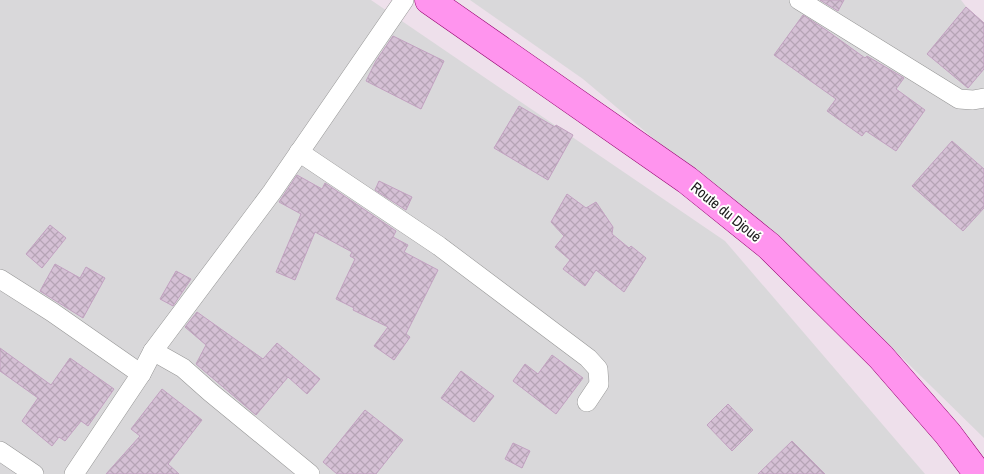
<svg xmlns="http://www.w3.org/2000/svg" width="984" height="474" font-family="'Archivo Narrow',sans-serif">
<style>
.residential{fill:#d9d8da}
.building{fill:url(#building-cross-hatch);stroke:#c1a1c0}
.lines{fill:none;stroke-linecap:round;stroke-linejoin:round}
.street-casing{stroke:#969696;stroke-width:20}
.primary-casing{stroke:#93006d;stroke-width:29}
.street{stroke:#fff;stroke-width:19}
.primary{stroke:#ff94ee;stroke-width:28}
.labels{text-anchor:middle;stroke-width:4;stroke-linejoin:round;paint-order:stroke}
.street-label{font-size:15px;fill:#1c1c1c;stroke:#fff}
</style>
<defs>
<pattern id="building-cross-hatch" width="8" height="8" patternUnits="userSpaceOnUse" patternTransform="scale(1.25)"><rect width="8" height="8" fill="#d5c0d5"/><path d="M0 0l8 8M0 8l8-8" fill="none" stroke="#b6a4b6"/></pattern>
</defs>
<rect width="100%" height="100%" fill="#eee0eb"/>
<g class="residential">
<path d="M 0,0 L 371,0 L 725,241 L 925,474 L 0,474 Z"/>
<path d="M 470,0 L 961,0 L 984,30 L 984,438 L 833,290 L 583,79 Z"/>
</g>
<g class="building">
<path d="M 820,0 L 844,0 L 838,11 Z"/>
<path d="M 966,7 L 984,23 L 984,69 L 968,88 L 927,54 Z"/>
<path d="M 803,15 L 826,30 L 865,58 L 867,56 L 904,78 L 896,89 L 925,110 L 896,151 L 866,131 L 862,136 L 827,111 L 836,99 L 774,55 Z"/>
<path d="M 393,36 L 444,61 L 421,109 L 366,81 L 376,61 Z"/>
<path d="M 519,106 L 555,127 L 556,125 L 573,135 L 548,180 L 494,148 Z"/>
<path d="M 952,141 L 984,169 L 984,208 L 963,231 L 912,186 Z"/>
<path d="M 297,175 L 322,189 L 325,183 L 396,231 L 393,237 L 408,245 L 404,252 L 438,270 L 406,334 L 410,337 L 394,360 L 374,346 L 388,327 L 353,310 L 354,308 L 336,299 L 355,259 L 350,256 L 352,252 L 315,232 L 295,280 L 276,272 L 301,214 L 279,202 Z"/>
<path d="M 379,181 L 412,197 L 406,210 L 375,190 Z"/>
<path d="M 567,194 L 586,208 L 596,202 L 613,227 L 612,234 L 629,248 L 631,246 L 646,258 L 624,292 L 596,270 L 585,286 L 563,269 L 570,260 L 555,247 L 564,236 L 551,222 Z"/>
<path d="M 50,225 L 66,238 L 42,268 L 26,254 Z"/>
<path d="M 55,264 L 80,278 L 86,267 L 105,278 L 83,318 L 40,291 Z"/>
<path d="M 176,271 L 191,279 L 173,306 L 160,299 Z"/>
<path d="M 197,312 L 263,359 L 277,343 L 320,379 L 307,394 L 288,377 L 256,415 L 196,364 L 206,345 L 185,327 Z"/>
<path d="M 0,348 L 51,385 L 70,358 L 114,389 L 88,426 L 81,421 L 65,441 L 59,437 L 52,446 L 22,421 L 38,398 L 0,371 Z"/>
<path d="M 552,355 L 583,378 L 556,414 L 513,381 L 525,364 L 538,374 Z"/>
<path d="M 461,371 L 494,396 L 474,422 L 441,398 Z"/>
<path d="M 162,389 L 202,420 L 168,464 L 179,474 L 106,474 L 140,436 L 131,429 Z"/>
<path d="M 728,404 L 753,430 L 732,451 L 707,425 Z"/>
<path d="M 365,410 L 403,440 L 376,474 L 337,474 L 323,462 Z"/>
<path d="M 792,441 L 825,474 L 758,474 Z"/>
<path d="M 513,443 L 530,451 L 522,468 L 505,459 Z"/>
</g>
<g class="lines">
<defs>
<g id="street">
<path d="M 799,0 L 959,99 L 973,100 L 984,98"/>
<path d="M 299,152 L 439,246 L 588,358 L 598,369 L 599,384 L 587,402"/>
<path d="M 0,279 L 52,312 L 141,374"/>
<path d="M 153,351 L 183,368 L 210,392 L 310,474"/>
<path d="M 0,451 L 34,474"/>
<path d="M 74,474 L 141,374 L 153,351 L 272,192 L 404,0"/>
</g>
<path id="primary" d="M 429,0 L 687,180 L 769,246 L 881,357 L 948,434 L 978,474"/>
</defs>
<use href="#street" class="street-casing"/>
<use href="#primary" class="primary-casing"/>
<use href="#street" class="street"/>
<use href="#primary" class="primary"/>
</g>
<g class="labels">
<g class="street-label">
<text transform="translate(726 212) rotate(39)" y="5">Route du Djoué</text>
</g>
</g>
</svg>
